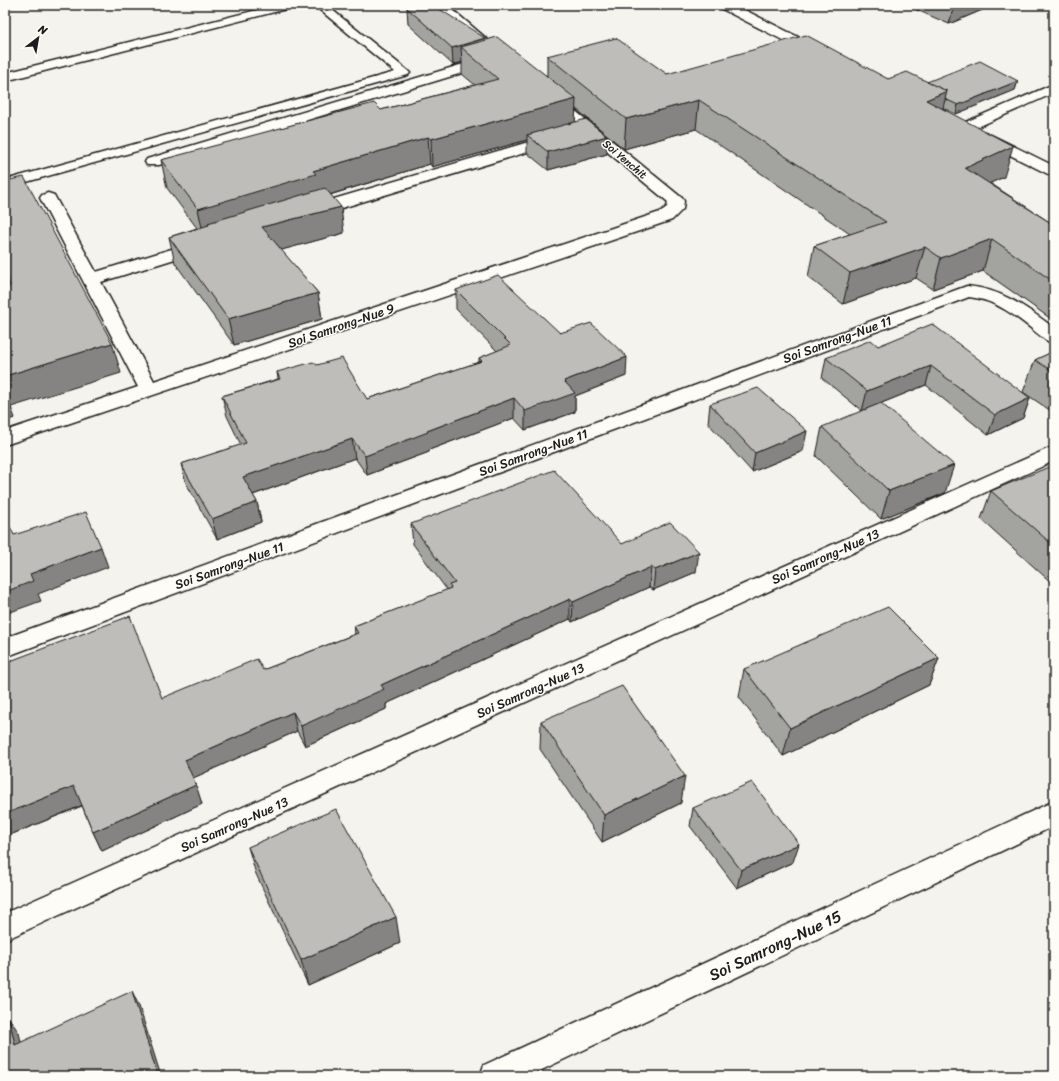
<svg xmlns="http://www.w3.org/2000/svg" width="1059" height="1081" font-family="Sriracha,sans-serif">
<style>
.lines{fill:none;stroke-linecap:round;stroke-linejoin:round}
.lane-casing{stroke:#1c1c1c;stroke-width:3}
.street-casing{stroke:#1c1c1c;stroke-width:3}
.lane{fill:#fdfcf7;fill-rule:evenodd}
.street{fill:#fdfcf7;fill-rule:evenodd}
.wall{fill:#a3a3a0;stroke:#1c1c1c}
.shaded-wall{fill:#858482;stroke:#1c1c1c}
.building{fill:#bebdba;stroke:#1c1c1c}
.labels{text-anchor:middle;stroke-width:3;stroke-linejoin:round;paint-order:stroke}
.far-street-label{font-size:11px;fill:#1c1c1c;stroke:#fdfcf7}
.street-label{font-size:13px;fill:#1c1c1c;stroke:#fdfcf7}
.near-street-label{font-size:16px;fill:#1c1c1c;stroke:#fdfcf7}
</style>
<rect width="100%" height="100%" fill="#f4f3ee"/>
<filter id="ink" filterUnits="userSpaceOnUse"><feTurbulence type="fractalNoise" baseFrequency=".025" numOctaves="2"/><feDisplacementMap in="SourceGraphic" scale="8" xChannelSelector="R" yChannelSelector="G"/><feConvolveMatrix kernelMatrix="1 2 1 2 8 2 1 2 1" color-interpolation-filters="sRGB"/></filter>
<g filter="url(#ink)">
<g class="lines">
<defs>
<g id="lane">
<path d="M 277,5 L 295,5 L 294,7 L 5,81 L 5,73 Z"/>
<path d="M 314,5 L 326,5 L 408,71 L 410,73 L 408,75 L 5,188 L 5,180 L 395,72 Z"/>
</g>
<g id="street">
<path d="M 432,5 L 447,5 L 488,40 L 486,43 L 476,43 Z"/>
<path d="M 718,5 L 735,5 L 822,49 L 824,52 L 822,55 L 812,55 L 720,8 Z"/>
<path d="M 490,56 L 495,57 L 497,60 L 495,63 L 159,165 L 147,165 L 145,162 L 147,159 Z"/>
<path d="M 1054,84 L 1054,93 L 971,130 L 961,130 L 958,127 L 961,124 Z"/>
<path d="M 552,95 L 557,96 L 682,198 L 684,201 L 683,209 L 672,220 L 5,445 L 5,431 L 138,387 L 40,198 L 42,195 L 48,193 L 54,195 L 96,272 L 201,240 L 207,241 L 210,245 L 207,249 L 101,282 L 154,381 L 660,212 L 667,207 L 668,202 L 547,102 L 545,99 L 547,96 Z"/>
<path d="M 985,132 L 1054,166 L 1054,177 L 980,140 L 977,137 L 980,134 Z"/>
<path d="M 556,134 L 561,136 L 564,139 L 561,142 L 315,216 L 309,217 L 303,216 L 301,212 L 303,208 Z"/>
<path d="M 967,286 C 1002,289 1027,308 1054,328 L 1054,343 L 1047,341 C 1024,323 1000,300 969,297 L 5,657 L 5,638 Z"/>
<path d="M 1054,446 L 1054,461 L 5,940 L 5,913 Z"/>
<path d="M 1054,801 L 1054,826 L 529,1076 L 480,1076 L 484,1065 Z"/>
</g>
</defs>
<use href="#lane" class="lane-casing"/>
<use href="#street" class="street-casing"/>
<use href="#lane" class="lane"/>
<use href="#street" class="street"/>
</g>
<g class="wall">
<path d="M 911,5 L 994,5 L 949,24 L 910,7 Z"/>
<path d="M 407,8 L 485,38 L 485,40 L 547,76 L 547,56 L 667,74 L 888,79 L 927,82 L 1018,81 L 1015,90 L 956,114 L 943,108 L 1004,177 L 990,183 L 1054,225 L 1054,321 L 983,271 L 933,289 L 916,278 L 843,304 L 808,277 L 814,246 L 850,234 L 696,129 L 624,149 L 575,108 L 575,122 L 607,154 L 548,170 L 527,153 L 527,140 L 432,167 L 430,164 L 330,195 L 344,233 L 281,250 L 318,293 L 322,319 L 234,345 L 175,263 L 169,237 L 197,228 L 167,188 L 161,160 L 381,110 L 475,85 L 462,74 L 462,62 L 453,65 L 408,24 Z"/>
<path d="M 456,290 L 560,333 L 626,376 L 575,396 L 575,412 L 525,430 L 514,418 L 429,450 L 429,452 L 367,475 L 355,458 L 253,495 L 257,502 L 261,522 L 217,539 L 186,483 L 181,464 L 241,445 L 227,416 L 222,396 L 278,379 L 277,372 L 367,399 L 479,362 L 479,358 L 497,351 L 456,309 Z"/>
<path d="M 878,346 L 1030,398 L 1023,418 L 988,435 L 926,385 L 862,411 L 822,378 L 826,358 Z"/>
<path d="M 1054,351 L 1054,413 L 1023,392 L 1035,360 Z"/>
<path d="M 710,404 L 803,451 L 752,472 L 708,423 Z"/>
<path d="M 822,427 L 945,493 L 881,519 L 816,456 Z"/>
<path d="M 1054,471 L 1054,585 L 981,519 L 991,491 Z"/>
<path d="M 411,524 L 622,544 L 696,572 L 653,590 L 649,587 L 572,622 L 570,619 L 386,704 L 386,709 L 305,746 L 297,731 L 193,778 L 202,804 L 102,851 L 93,832 L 82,806 L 5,837 L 5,647 L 12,661 L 162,698 L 263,670 L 355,634 L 354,626 L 447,590 L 413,544 Z"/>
<path d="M 939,658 L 929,685 L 783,756 L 739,697 L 744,669 Z"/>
<path d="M 541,721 L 681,803 L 602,842 L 540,749 Z"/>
<path d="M 693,808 L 793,862 L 737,888 L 690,826 Z"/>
<path d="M 248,847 L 400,943 L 308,985 L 256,874 Z"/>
</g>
<g class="shaded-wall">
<path d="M 954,5 L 994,5 L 949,24 Z"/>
<path d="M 485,38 L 485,55 L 461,47 L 462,62 L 453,65 L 452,48 Z"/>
<path d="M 1018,81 L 1015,90 L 956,114 L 958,105 Z"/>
<path d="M 947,91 L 940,121 L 926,100 Z"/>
<path d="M 576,99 L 575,126 L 527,135 L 527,140 L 432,167 L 431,139 Z"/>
<path d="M 699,100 L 696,129 L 624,149 L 626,119 Z"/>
<path d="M 607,136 L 607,154 L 548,170 L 548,152 Z"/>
<path d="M 428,137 L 430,164 L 319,198 L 209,225 L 208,223 L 210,236 L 204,237 L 198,209 L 313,171 Z"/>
<path d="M 1013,146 L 1004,177 L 957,198 L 965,168 Z"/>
<path d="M 341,207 L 344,233 L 267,254 L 262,227 Z"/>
<path d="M 992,239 L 983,271 L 933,289 L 941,258 Z"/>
<path d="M 925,247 L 916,278 L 843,304 L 850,273 Z"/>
<path d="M 318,293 L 322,319 L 234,345 L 228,319 Z"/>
<path d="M 112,343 L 121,373 L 11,407 L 15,418 L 5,421 L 5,376 Z"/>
<path d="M 627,357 L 626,376 L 575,396 L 575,412 L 525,430 L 525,411 L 564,381 Z"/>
<path d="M 931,366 L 926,385 L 862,411 L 867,391 Z"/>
<path d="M 514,398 L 514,418 L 429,450 L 429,452 L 367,475 L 365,456 L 427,431 Z"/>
<path d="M 1030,398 L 1023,418 L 988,435 L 995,415 Z"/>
<path d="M 807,431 L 803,451 L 752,472 L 755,453 Z"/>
<path d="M 352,439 L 355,458 L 247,497 L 243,477 Z"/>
<path d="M 954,465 L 945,493 L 881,519 L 889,491 Z"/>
<path d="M 257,502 L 261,522 L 217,539 L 212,519 Z"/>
<path d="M 101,547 L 108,567 L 38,594 L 41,601 L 5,614 L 5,592 L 30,574 Z"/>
<path d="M 699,552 L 696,572 L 653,590 L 655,570 Z"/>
<path d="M 651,567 L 649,587 L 572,622 L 573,602 Z"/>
<path d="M 570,599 L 570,619 L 386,704 L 386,709 L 305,746 L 301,726 L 381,685 Z"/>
<path d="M 5,647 L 14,667 L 10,661 Z"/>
<path d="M 939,658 L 929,685 L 783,756 L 790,728 Z"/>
<path d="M 293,712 L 297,731 L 191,779 L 185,760 Z"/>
<path d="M 685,776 L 681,803 L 602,842 L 604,815 Z"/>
<path d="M 196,785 L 202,804 L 102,851 L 93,832 Z"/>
<path d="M 74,786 L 83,805 L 5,837 L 5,814 Z"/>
<path d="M 799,844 L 793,862 L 737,888 L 741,870 Z"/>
<path d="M 396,917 L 400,943 L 308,985 L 301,960 Z"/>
<path d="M 132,991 L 139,1006 L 161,1076 L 152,1076 Z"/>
<path d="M 9,1018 L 19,1033 L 25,1059 L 15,1045 Z"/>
</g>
<g class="building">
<path d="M 409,5 L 433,5 L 485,38 L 452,48 L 407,8 Z"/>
<path d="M 806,35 L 888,79 L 907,72 L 947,91 L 926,100 L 1013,146 L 965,168 L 1054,225 L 1054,282 L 992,239 L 941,258 L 925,247 L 850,273 L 814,246 L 886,222 L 699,100 L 626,119 L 547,56 L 616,38 L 667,74 Z"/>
<path d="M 497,37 L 576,99 L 431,139 L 428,137 L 313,171 L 316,174 L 198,209 L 161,160 L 374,103 L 381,110 L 498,79 L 461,47 Z"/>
<path d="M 980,61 L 1018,81 L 958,105 L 945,99 L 947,91 L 927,82 Z"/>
<path d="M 586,119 L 607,136 L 548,152 L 527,135 Z"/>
<path d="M 24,177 L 112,343 L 5,376 L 5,287 L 10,286 L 5,269 L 5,181 Z"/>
<path d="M 325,188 L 341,207 L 262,227 L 318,293 L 228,319 L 169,237 L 209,225 L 208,223 Z"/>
<path d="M 498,275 L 560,333 L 591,323 L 627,357 L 564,381 L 575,393 L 525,411 L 514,398 L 427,431 L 428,432 L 365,456 L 352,439 L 243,477 L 257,502 L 212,519 L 181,464 L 246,443 L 222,396 L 280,379 L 277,372 L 313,362 L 317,365 L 342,358 L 367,399 L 482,361 L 479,358 L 511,345 L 456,290 Z"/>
<path d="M 932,324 L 1030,398 L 995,415 L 931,366 L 867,391 L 826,358 L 871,340 L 878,346 Z"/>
<path d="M 1054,351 L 1054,372 L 1035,360 Z"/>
<path d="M 758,388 L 807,431 L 755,453 L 710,404 Z"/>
<path d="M 881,403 L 954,465 L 889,491 L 822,427 Z"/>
<path d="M 1049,467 L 1054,471 L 1054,546 L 991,491 Z"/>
<path d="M 554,470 L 622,544 L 670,522 L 699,552 L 655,570 L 651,567 L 573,602 L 570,599 L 381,685 L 384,689 L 301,726 L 293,712 L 185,760 L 196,785 L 93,832 L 74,786 L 5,814 L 5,647 L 10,661 L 130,616 L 162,698 L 257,659 L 263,670 L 358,633 L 354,626 L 451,588 L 449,585 L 455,583 L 411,524 Z"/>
<path d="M 86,512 L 101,547 L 30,574 L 33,581 L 5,592 L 5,526 L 9,525 L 14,535 Z"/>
<path d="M 888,607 L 939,658 L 790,728 L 744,669 Z"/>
<path d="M 622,686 L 685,776 L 604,815 L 541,721 Z"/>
<path d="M 752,782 L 799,844 L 741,870 L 693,808 Z"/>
<path d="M 336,809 L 396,917 L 301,960 L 248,847 Z"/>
<path d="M 132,991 L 157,1074 L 152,1076 L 5,1076 L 5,1020 L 9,1018 L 15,1045 Z"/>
</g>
</g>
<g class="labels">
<g class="far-street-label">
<text transform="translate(625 159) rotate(40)" y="4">Soi Yenchit</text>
</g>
<g class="street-label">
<text transform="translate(341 325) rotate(-19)" y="5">Soi Samrong-Nue 9</text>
<text transform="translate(837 339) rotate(-20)" y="5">Soi Samrong-Nue 11</text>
<text transform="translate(533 452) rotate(-20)" y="5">Soi Samrong-Nue 11</text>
<text transform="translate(825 556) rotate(-24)" y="5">Soi Samrong-Nue 13</text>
<text transform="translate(229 565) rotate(-20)" y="5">Soi Samrong-Nue 11</text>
<text transform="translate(530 690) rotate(-24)" y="5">Soi Samrong-Nue 13</text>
<text transform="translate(234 824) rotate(-24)" y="5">Soi Samrong-Nue 13</text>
</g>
<g class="near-street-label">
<text transform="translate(775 945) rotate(-25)" y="6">Soi Samrong-Nue 15</text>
</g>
</g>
<rect width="1059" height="1081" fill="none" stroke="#fdfcf7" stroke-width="20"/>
<rect x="10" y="10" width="1039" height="1061" fill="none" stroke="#1c1c1c" stroke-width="1.5" filter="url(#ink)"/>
<g transform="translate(38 38) rotate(31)" stroke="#fdfcf7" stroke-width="3" paint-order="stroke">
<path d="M0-3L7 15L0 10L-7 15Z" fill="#1c1c1c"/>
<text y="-6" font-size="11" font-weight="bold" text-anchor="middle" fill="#1c1c1c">N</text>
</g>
</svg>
